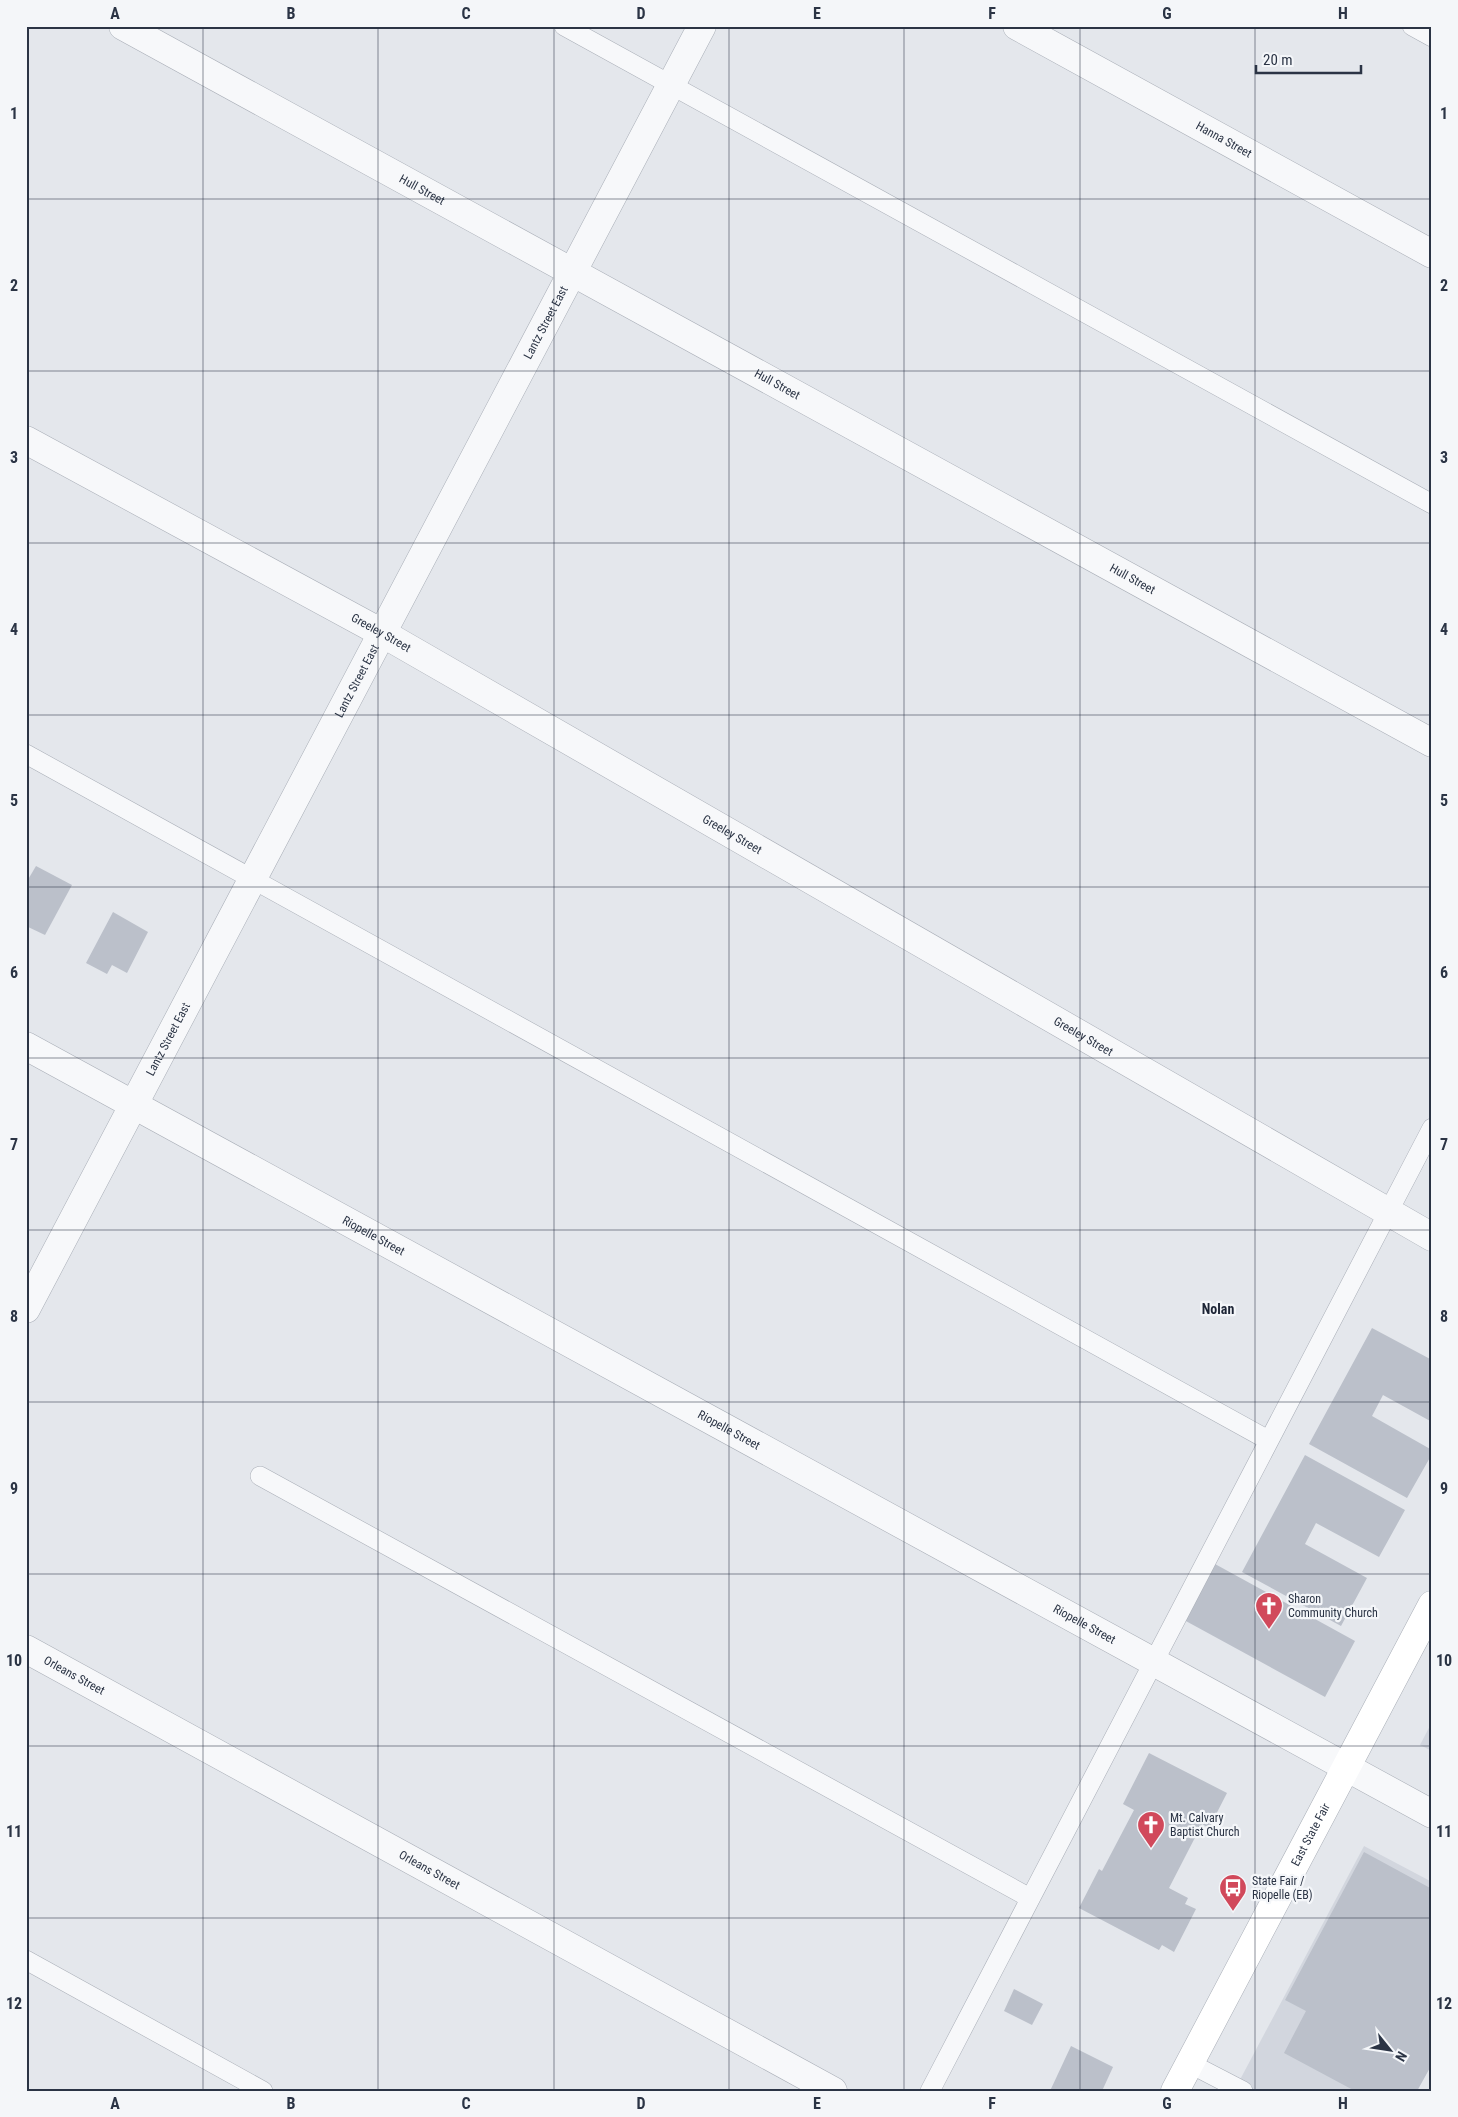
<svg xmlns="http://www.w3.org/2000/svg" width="1458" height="2117" font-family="'Roboto Condensed',sans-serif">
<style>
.built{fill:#d2d6de}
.building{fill:#bbc0ca}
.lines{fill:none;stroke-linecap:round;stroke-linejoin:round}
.lane-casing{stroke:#a9aeb7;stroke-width:20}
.street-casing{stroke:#a9aeb7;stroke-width:29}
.secondary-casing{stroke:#a9aeb7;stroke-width:29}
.lane{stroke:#f7f8fa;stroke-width:19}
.street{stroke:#f7f8fa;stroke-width:28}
.secondary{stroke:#fff;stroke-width:28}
.grid{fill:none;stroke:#2b3445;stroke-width:1;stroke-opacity:0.55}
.labels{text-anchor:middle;stroke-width:4.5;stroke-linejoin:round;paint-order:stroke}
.street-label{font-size:12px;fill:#2b3445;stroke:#f4f6f9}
.poi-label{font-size:12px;fill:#2b3445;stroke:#f4f6f9;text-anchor:start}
.neighbourhood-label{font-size:14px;font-weight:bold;fill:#1d2536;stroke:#f4f6f9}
.neatline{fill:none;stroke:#2b3445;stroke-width:2}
.grid-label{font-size:16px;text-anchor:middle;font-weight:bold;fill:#2b3445}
</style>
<rect width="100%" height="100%" fill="#e4e7ec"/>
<g class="built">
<path d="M 1432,1722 L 1432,1751 L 1420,1745 Z"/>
<path d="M 1364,1846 L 1432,1882 L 1432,2064 L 1417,2091 L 1234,2091 Z"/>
</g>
<g class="building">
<path d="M 36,866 L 72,885 L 45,935 L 26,926 L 26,883 Z"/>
<path d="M 113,912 L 148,932 L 127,973 L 112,965 L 107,974 L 86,963 Z"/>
<path d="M 1372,1328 L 1432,1360 L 1432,1422 L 1383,1395 L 1372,1416 L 1432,1450 L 1432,1454 L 1407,1498 L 1309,1444 Z"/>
<path d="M 1305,1455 L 1405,1510 L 1379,1557 L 1316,1523 L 1305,1544 L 1367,1578 L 1341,1626 L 1242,1572 Z"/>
<path d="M 1215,1564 L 1355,1641 L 1325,1697 L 1184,1620 Z"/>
<path d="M 1149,1753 L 1227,1793 L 1209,1828 L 1202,1824 L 1169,1888 L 1188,1898 L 1185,1904 L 1196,1909 L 1174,1952 L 1162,1945 L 1159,1950 L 1079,1908 L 1099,1869 L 1102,1871 L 1134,1810 L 1123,1804 Z"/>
<path d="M 1364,1852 L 1432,1889 L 1432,2064 L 1417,2091 L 1355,2091 L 1284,2053 L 1306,2011 L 1285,2000 Z"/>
<path d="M 1014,1989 L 1043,2004 L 1032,2025 L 1004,2011 Z"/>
<path d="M 1071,2046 L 1113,2067 L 1102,2091 L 1050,2091 Z"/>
</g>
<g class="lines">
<defs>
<g id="lane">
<path d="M 564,26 L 1432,504"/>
<path d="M 1412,26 L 1432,37"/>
<path d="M 26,754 L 1268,1440"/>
<path d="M 260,1476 L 1030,1898"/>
<path d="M 26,1960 L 263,2091"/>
<path d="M 1189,2063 L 1243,2091"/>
<path d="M 930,2091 L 1432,1128"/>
</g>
<g id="street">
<path id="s1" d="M 123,26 L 1432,743"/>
<path id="s2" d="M 1017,26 L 1432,254"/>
<path id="s3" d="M 26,440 L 382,633 L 1432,1237"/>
<path id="s4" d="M 26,1046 L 1432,1814"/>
<path id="s5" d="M 26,1309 L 702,26"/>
<path id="s6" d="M 26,1649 L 833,2091"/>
</g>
<g id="secondary">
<path id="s7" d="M 1175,2091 L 1432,1605"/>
</g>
</defs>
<use href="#lane" class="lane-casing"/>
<use href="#street" class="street-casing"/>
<use href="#secondary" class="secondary-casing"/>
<use href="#lane" class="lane"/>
<use href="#street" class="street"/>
<use href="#secondary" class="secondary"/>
</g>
<path class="grid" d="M 203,26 L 203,2091M 378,26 L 378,2091M 554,26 L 554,2091M 729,26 L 729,2091M 904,26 L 904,2091M 1080,26 L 1080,2091M 1255,26 L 1255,2091M 26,199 L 1432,199M 26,371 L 1432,371M 26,543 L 1432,543M 26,715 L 1432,715M 26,887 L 1432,887M 26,1058 L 1432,1058M 26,1230 L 1432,1230M 26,1402 L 1432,1402M 26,1574 L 1432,1574M 26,1746 L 1432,1746M 26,1918 L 1432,1918"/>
<defs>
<symbol id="church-pin" viewBox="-11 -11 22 30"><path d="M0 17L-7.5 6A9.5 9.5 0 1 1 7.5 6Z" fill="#d1495b" stroke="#f4f6f9"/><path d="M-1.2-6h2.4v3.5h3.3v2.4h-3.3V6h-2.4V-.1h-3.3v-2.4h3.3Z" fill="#fff"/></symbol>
<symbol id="bus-pin" viewBox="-11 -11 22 30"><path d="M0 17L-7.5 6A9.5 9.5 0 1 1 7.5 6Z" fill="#d1495b" stroke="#f4f6f9"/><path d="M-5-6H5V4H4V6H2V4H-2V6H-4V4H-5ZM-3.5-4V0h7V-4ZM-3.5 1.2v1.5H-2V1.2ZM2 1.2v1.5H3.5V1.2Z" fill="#fff"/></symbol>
</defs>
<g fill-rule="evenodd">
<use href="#church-pin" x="1253" y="1590" width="32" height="43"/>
<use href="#church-pin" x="1135" y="1809" width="32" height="43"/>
<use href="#bus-pin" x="1217" y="1872" width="32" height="43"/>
</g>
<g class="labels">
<g class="street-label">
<text dy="4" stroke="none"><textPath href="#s2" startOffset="236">Hanna Street</textPath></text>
<text dy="4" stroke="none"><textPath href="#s1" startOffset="341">Hull Street</textPath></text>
<text dy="4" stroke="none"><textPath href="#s5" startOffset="1115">Lantz Street East</textPath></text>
<text dy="4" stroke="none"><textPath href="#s1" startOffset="746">Hull Street</textPath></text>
<text dy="4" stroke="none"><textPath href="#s1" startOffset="1151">Hull Street</textPath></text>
<text dy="4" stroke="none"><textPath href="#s3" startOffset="404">Greeley Street</textPath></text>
<text dy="4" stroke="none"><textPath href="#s5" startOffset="710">Lantz Street East</textPath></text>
<text dy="4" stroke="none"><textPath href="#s3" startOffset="809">Greeley Street</textPath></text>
<text dy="4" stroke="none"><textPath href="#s3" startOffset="1214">Greeley Street</textPath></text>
<text dy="4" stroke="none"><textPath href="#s5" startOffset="305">Lantz Street East</textPath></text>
<text dy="4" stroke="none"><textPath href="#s4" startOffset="396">Riopelle Street</textPath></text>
<text dy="4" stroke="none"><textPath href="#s4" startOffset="801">Riopelle Street</textPath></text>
<text dy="4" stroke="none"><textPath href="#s4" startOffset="1206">Riopelle Street</textPath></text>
<text dy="4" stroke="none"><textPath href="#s6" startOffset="55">Orleans Street</textPath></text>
<text dy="4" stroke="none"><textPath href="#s7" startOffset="290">East State Fair</textPath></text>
<text dy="4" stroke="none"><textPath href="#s6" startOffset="460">Orleans Street</textPath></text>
</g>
<g class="poi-label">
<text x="1288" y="1603">Sharon<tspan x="1288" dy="14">Community Church</tspan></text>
<text x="1170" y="1822">Mt. Calvary<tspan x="1170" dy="14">Baptist Church</tspan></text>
<text x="1252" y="1885">State Fair /<tspan x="1252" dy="14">Riopelle (EB)</tspan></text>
</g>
<g class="neighbourhood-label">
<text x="1218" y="1314">Nolan</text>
</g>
</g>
<rect width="1458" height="2117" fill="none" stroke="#f4f6f9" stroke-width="55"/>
<g transform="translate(1390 2050) rotate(120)" stroke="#f4f6f9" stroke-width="4" paint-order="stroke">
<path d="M0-4L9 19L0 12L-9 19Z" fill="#2b3445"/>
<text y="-8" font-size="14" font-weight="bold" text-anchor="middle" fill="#2b3445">N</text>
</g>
<path d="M1256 65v8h105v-8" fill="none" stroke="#2b3445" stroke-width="2.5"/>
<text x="1263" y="65" font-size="15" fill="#2b3445" stroke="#f4f6f9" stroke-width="4" paint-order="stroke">20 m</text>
<rect x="28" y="28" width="1402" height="2062" class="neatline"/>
<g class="grid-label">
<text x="115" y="19">A</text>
<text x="291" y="19">B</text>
<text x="466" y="19">C</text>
<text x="641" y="19">D</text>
<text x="817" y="19">E</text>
<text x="992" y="19">F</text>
<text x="1167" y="19">G</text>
<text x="1343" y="19">H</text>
<text x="14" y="119">1</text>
<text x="1444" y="119">1</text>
<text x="14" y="291">2</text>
<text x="1444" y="291">2</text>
<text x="14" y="463">3</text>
<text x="1444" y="463">3</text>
<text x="14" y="635">4</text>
<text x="1444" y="635">4</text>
<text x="14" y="806">5</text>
<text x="1444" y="806">5</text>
<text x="14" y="978">6</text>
<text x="1444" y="978">6</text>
<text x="14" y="1150">7</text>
<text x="1444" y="1150">7</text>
<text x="14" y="1322">8</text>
<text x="1444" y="1322">8</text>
<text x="14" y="1494">9</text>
<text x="1444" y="1494">9</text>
<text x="14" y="1666">10</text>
<text x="1444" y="1666">10</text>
<text x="14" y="1837">11</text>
<text x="1444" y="1837">11</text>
<text x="14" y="2009">12</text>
<text x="1444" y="2009">12</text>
<text x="115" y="2109">A</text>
<text x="291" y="2109">B</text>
<text x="466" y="2109">C</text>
<text x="641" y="2109">D</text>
<text x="817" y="2109">E</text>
<text x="992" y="2109">F</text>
<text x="1167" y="2109">G</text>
<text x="1343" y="2109">H</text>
</g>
</svg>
